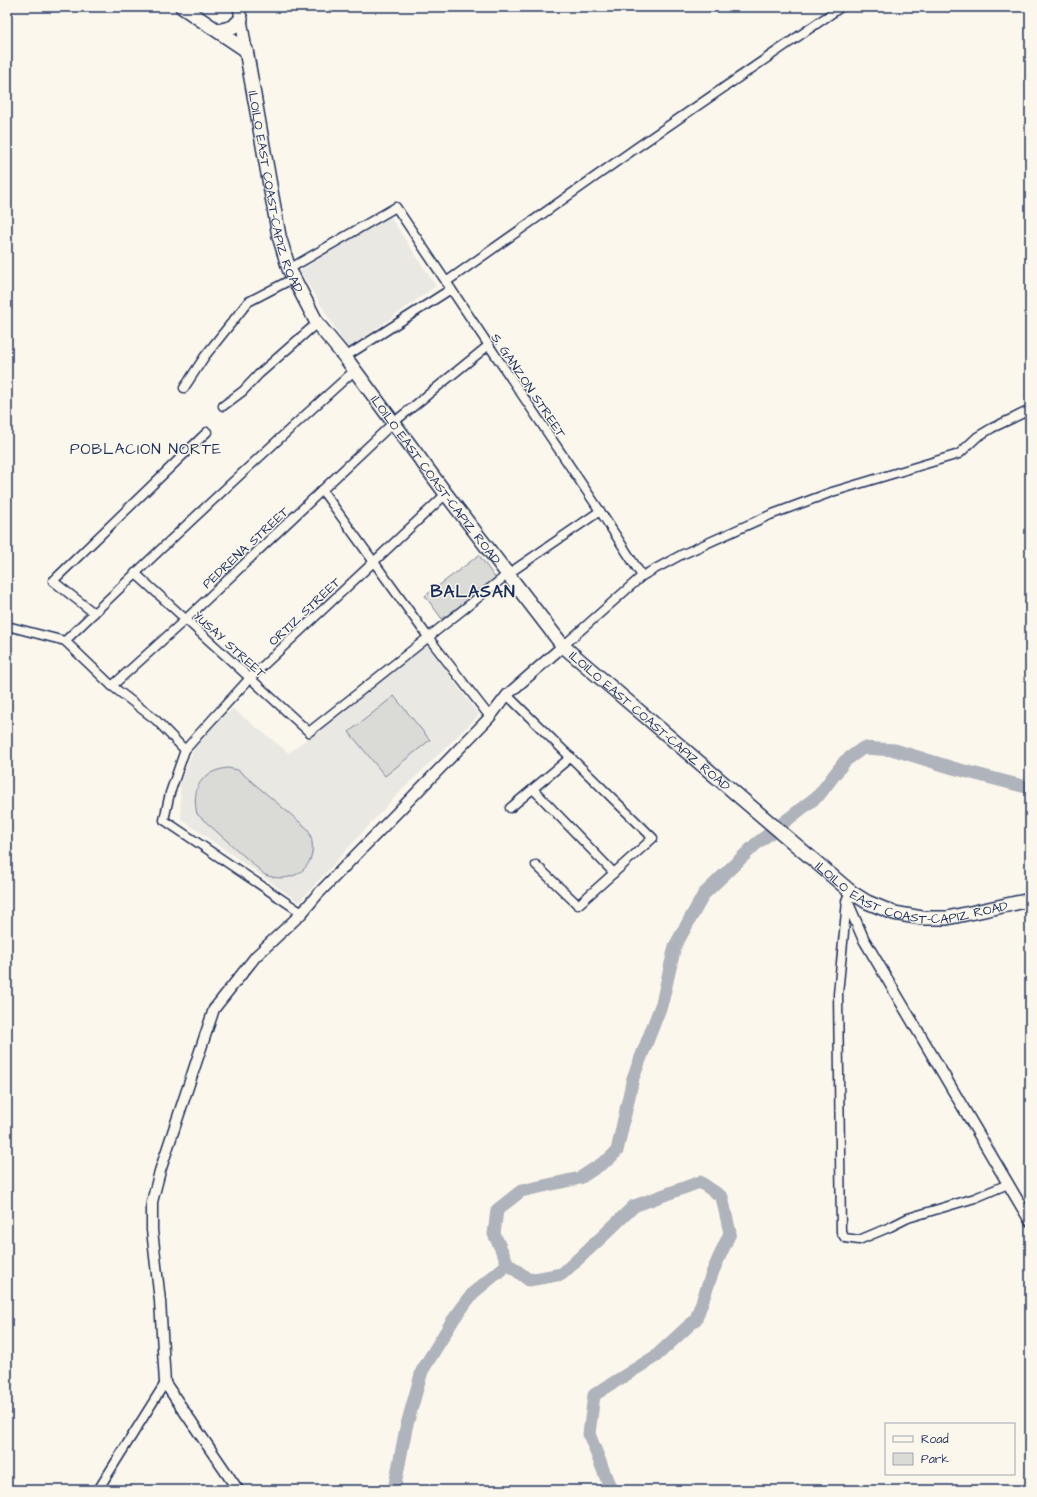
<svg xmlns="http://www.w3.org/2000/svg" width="1037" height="1497" font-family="'Architects Daughter',sans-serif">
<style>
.built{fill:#eae8e2}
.green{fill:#dadad7;stroke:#7a849a}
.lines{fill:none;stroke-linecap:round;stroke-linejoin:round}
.river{stroke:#afb3bb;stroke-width:13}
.minor-casing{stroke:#1b2f5e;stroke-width:11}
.tertiary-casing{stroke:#1b2f5e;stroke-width:13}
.secondary-casing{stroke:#1b2f5e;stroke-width:14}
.primary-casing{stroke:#1b2f5e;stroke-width:16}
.minor{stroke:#fbf7ec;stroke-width:8}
.tertiary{stroke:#fbf7ec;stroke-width:10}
.secondary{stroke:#fbf7ec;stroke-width:11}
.primary{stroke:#fbf7ec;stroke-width:13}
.labels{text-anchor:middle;stroke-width:3;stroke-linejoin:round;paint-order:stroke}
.street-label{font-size:13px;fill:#1b2f5e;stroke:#fbf7ec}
.quarter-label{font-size:15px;letter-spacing:1px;fill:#1b2f5e;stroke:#fbf7ec}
.district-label{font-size:17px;font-weight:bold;letter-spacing:1px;fill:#1b2f5e;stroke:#fbf7ec}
</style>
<rect width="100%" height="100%" fill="#fbf7ec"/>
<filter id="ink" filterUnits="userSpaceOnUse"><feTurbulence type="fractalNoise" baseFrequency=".025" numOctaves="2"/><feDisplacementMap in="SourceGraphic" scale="8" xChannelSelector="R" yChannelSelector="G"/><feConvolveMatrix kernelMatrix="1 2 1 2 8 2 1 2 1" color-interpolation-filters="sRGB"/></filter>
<g filter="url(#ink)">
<g class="built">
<path d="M 389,215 L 436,286 L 348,349 L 300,271 Z"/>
<path d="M 426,644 L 479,715 L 392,800 L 299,902 L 181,819 L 180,783 L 200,734 L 233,709 L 289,753 Z"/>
</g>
<g class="green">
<path d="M 479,555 L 496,579 L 442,619 L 425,596 Z"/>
<path d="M 394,696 L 430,740 L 385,776 L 349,732 Z"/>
<path d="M 227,768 L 238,770 L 308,829 C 323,861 298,887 265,875 L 197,814 C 191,788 201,772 227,768 Z"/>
</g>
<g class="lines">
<g class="river">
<path d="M 394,1490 L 406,1428 L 422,1371 L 453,1320 L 473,1293 L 508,1264"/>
<path d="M 611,1490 L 589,1434 L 594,1395 L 656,1356 L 696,1319 L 713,1271 L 730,1233 L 722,1197 L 700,1182 L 634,1206 L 604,1235 L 562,1274 L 529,1280 L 508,1264 L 494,1234 L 497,1210 L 521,1191 L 580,1178 L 609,1159 L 617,1151 L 633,1078 L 662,1003 L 675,946 L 704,894 L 756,844 L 819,795 L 845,761 L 863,748 L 895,750 L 953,768 L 1030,788"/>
</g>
<defs>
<g id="minor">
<path d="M 289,269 L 396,207 L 600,511 L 642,576"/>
<path d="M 446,282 L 636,148 L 841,7"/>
<path d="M 345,357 L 451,289"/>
<path d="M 184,388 L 205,356 L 248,302 L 294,278"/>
<path d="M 223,406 L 243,391 L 259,374 L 317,323"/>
<path d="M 322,490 L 428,637 L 490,717"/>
<path d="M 135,573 L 309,732 L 508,574 L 600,511"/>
<path d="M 94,613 L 53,581 L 207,432"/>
<path d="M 7,626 L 65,641 L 112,686 L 156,720 L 185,750"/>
<path d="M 65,641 C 160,549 256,459 355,370"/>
<path d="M 563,646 L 642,576 L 681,555 L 770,515 L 832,492 L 959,454 L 977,437 L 992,428 L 1030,410"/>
<path d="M 112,686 L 186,619 L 393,423 L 489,345"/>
<path d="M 507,695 L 653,838 L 578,905 L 536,865"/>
<path d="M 533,789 L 614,873"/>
<path d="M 510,808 L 571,757"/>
<path d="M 847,901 L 838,994 L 841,1232 L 845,1238 L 859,1240 L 890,1227 L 908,1218 L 975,1198 L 1008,1184"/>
<path d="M 302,913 L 164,820 L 170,793 L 185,750 L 199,734 L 250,678 L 446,494"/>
<path d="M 98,1490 L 165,1383"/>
</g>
<g id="tertiary">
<path d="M 851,892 L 847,901 L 863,938 L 1030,1221"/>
<path d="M 238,1490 L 165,1383 L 160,1301 L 152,1230 L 152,1202 L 160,1171 L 214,1009 L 256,956 L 302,913 L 317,895 L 490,717 L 507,695 L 563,646"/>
</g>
<path id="secondary" d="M 239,7 L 246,50"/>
<g id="primary">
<path id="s1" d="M 182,7 L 246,50 L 279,236 L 289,269 L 317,323 L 345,357 L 446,494 L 563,646 L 851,892 L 867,902 L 894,913 L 922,918 L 947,918 L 1030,900"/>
<path d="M 218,31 L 233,27 L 241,19"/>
</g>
</defs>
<use href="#minor" class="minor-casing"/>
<use href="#tertiary" class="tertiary-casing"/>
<use href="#secondary" class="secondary-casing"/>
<use href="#primary" class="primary-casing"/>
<use href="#minor" class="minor"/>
<use href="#tertiary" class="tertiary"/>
<use href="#secondary" class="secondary"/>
<use href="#primary" class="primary"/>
</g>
</g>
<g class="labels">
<g class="street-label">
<text dy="5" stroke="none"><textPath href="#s1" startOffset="222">ILOILO EAST COAST-CAPIZ ROAD</textPath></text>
<text transform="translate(529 385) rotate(56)" y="5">S. GANZON STREET</text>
<text dy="5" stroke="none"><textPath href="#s1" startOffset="558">ILOILO EAST COAST-CAPIZ ROAD</textPath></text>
<text transform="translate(245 547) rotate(-43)" y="5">PEDRENA STREET</text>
<text transform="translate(304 611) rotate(-43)" y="5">ORTIZ STREET</text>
<text transform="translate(230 644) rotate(42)" y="5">YUSAY STREET</text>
<text dy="5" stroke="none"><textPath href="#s1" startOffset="882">ILOILO EAST COAST-CAPIZ ROAD</textPath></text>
<text dy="5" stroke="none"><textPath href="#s1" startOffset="1206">ILOILO EAST COAST-CAPIZ ROAD</textPath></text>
</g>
<g class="quarter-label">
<text x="146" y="454">POBLACION NORTE</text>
</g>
<g class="district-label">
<text x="473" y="597">BALASAN</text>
</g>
</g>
<rect width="1037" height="1497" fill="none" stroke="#fbf7ec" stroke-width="24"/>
<rect x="12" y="12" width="1013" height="1473" fill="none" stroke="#1b2f5e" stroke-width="1.5" filter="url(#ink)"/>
<rect x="885" y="1423" width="130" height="52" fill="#fbf7ec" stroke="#a1a7b3"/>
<rect x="893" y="1436" width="20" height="6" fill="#fbf7ec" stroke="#a1a7b3"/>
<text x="921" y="1443" font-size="12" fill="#1b2f5e">Road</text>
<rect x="893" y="1453" width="20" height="12" fill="#dadad7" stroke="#a1a7b3"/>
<text x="921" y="1463" font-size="12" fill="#1b2f5e">Park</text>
</svg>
